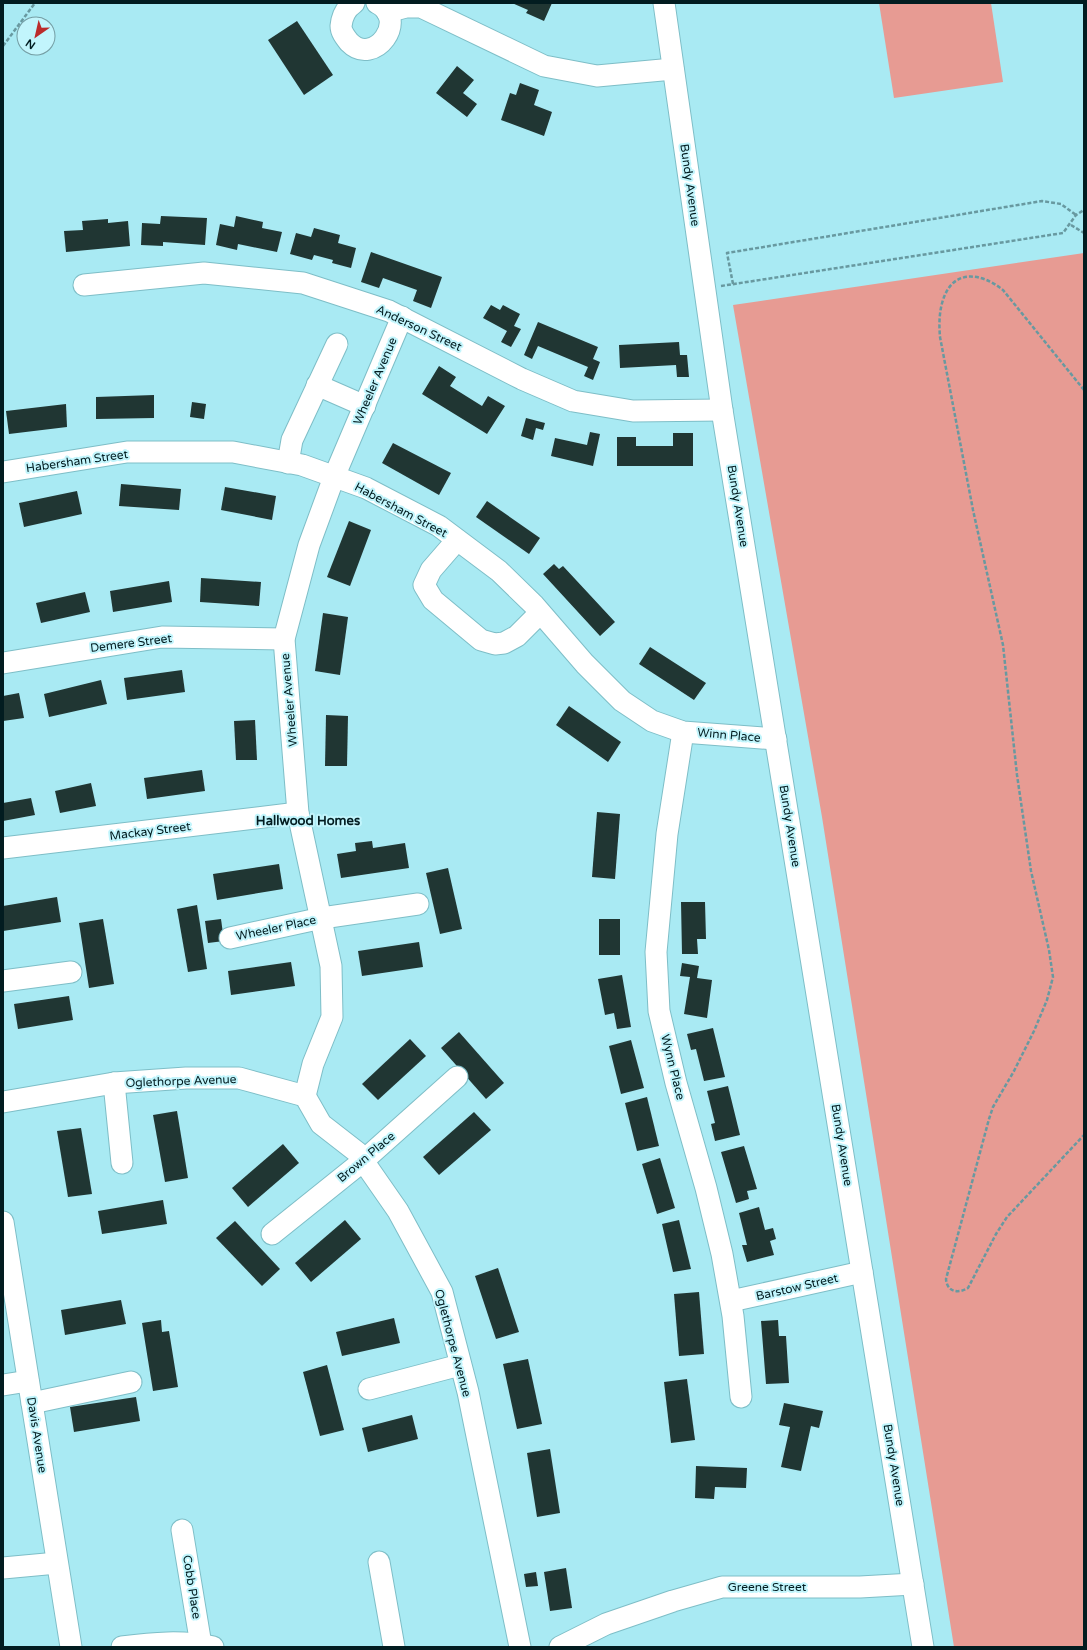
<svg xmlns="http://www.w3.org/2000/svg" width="1087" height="1650" font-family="'Varela Round',sans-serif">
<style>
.green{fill:#e79b93}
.building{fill:#203633}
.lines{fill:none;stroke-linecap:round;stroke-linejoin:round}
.minor-casing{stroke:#7ebec7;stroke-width:23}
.path{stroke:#6899a0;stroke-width:2.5;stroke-dasharray:4 2;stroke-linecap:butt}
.minor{stroke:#fff;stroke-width:21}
.labels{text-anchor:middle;stroke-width:4;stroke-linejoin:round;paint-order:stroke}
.street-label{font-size:12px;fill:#021c20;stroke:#c2f5fc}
.neighbourhood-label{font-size:13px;font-weight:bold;fill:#021c20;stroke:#c2f5fc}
</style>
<rect width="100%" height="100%" fill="#a9eaf3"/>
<g class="green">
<path d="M 879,3 L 991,3 L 1003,82 L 894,98 Z"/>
<path d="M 1084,253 L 1084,1647 L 954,1647 L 822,817 L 733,305 Z"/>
</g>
<g class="building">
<path d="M 512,3 L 552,3 L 544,21 L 526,13 L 528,10 Z"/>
<path d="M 297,21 L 333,75 L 304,95 L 268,40 Z"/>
<path d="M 457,66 L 474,80 L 463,93 L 477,104 L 467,117 L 436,93 Z"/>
<path d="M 520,83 L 539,90 L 534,105 L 552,112 L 544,136 L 501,120 L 510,93 L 516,95 Z"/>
<path d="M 161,216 L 207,218 L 205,245 L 163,242 L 163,246 L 141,245 L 142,223 L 160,224 Z"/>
<path d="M 236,216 L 263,222 L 262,228 L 282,232 L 277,252 L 238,244 L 237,250 L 216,245 L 220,224 L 234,227 Z"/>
<path d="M 108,219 L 108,223 L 128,221 L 130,246 L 66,252 L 64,231 L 83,230 L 82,221 Z"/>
<path d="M 314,228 L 340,235 L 338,243 L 356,248 L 351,268 L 332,263 L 333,260 L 314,255 L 312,260 L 290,254 L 296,233 L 311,237 Z"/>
<path d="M 371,252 L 442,277 L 431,308 L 413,301 L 417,290 L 383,278 L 379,288 L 361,282 Z"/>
<path d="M 491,305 L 500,310 L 503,305 L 520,314 L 514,326 L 521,329 L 511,347 L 501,342 L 507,331 L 483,318 Z"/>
<path d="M 538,322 L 598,347 L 593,359 L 600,362 L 593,380 L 584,376 L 588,367 L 538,346 L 532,359 L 524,355 Z"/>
<path d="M 679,342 L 680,355 L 687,355 L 689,377 L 677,377 L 676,365 L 620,368 L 619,345 Z"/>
<path d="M 439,366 L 456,377 L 450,386 L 482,406 L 488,396 L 505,406 L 487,434 L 422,394 Z"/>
<path d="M 154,395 L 154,418 L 96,419 L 96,397 Z"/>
<path d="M 192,402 L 206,404 L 204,419 L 190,417 Z"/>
<path d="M 66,404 L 67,427 L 9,434 L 6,411 Z"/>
<path d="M 526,418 L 545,423 L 543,430 L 536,428 L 533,440 L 521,436 Z"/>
<path d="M 590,432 L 600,434 L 593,466 L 551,456 L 555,438 L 587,445 Z"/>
<path d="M 673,433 L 693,433 L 693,466 L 617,466 L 617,437 L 636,437 L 636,446 L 673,446 Z"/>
<path d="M 393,443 L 451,473 L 439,495 L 382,463 Z"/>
<path d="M 121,484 L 181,489 L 179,510 L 119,506 Z"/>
<path d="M 225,487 L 276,496 L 272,520 L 221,510 Z"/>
<path d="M 77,491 L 82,514 L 24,527 L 19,503 Z"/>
<path d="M 487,501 L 540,538 L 529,554 L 476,517 Z"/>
<path d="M 349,521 L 371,530 L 350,586 L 327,577 Z"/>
<path d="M 554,564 L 559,569 L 563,566 L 615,622 L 600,636 L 543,574 Z"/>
<path d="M 201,578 L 261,582 L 259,606 L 200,602 Z"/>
<path d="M 169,581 L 172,602 L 113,612 L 110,591 Z"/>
<path d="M 85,592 L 90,612 L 41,623 L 36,603 Z"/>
<path d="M 323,613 L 348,617 L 340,675 L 315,671 Z"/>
<path d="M 650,647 L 706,683 L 694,700 L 639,664 Z"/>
<path d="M 182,670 L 185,692 L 127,700 L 124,678 Z"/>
<path d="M 101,680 L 107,704 L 49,717 L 44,694 Z"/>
<path d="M 19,693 L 24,718 L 3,721 L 3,696 Z"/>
<path d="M 569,706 L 621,742 L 608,762 L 556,725 Z"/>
<path d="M 326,715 L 348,716 L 347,766 L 325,766 Z"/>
<path d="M 255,720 L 257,760 L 236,760 L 234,721 Z"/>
<path d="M 202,770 L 205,791 L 147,799 L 144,778 Z"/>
<path d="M 91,783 L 96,806 L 60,813 L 55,791 Z"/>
<path d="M 31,798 L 35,815 L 3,821 L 3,803 Z"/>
<path d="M 597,812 L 620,814 L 615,879 L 592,877 Z"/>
<path d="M 372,841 L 373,848 L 405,843 L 409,868 L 341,878 L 337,854 L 356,851 L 355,843 Z"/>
<path d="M 279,864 L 283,889 L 217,900 L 213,874 Z"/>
<path d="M 448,868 L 462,929 L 440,934 L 426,873 Z"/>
<path d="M 57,897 L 61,922 L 3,931 L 3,906 Z"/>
<path d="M 681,902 L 705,902 L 706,939 L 697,939 L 698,954 L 682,954 Z"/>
<path d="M 197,905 L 207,969 L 188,972 L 177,909 Z"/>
<path d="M 103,919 L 114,984 L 89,988 L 79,923 Z"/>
<path d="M 221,919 L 224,941 L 208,943 L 205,921 Z"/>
<rect x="599" y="919" width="21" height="36"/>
<path d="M 419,942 L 423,967 L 362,976 L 358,951 Z"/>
<path d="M 291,962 L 295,986 L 231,995 L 228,971 Z"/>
<path d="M 682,963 L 699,966 L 697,978 L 712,980 L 707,1018 L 684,1014 L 690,977 L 680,976 Z"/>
<path d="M 622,975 L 631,1027 L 617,1029 L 614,1013 L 605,1015 L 598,979 Z"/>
<path d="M 69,996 L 73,1020 L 18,1029 L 14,1004 Z"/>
<path d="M 713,1028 L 725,1077 L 704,1081 L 696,1049 L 691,1050 L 687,1034 Z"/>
<path d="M 459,1032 L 504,1083 L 486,1099 L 441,1048 Z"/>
<path d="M 410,1039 L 426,1056 L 378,1100 L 362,1084 Z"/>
<path d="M 631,1040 L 644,1088 L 621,1094 L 609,1046 Z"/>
<path d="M 728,1086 L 740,1135 L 715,1141 L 711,1124 L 715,1123 L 707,1091 Z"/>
<path d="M 647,1097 L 659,1146 L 637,1151 L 625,1103 Z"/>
<path d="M 177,1111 L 188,1178 L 165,1182 L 153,1115 Z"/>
<path d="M 474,1112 L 491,1130 L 439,1175 L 423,1157 Z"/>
<path d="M 81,1128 L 92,1194 L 68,1197 L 57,1131 Z"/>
<path d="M 283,1144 L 299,1163 L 248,1207 L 232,1188 Z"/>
<path d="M 744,1146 L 757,1189 L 747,1191 L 749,1199 L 736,1203 L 721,1152 Z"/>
<path d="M 660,1158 L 675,1208 L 657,1214 L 642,1164 Z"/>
<path d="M 163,1200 L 167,1224 L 102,1234 L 98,1211 Z"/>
<path d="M 759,1207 L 765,1230 L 773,1228 L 776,1239 L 770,1241 L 774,1255 L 747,1262 L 742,1245 L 747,1245 L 739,1213 Z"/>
<path d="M 345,1220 L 361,1239 L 311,1282 L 295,1263 Z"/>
<path d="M 679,1220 L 691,1269 L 673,1272 L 662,1224 Z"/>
<path d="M 235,1221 L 280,1269 L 262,1286 L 216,1238 Z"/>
<path d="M 498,1268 L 519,1332 L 496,1339 L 475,1276 Z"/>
<path d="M 699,1292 L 704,1354 L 679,1356 L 674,1294 Z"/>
<path d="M 121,1300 L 126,1324 L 65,1335 L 61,1310 Z"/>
<path d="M 394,1318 L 400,1343 L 342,1356 L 336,1332 Z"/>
<path d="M 161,1320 L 162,1332 L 169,1331 L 178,1387 L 153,1391 L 142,1323 Z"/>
<path d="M 778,1320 L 779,1336 L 786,1336 L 789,1383 L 766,1384 L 761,1321 Z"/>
<path d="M 528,1359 L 542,1424 L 517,1429 L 503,1364 Z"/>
<path d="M 327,1365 L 344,1430 L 320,1436 L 303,1372 Z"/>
<path d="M 687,1379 L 695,1440 L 671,1443 L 664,1382 Z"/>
<path d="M 136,1397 L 140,1421 L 74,1432 L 70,1407 Z"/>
<path d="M 784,1403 L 823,1411 L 819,1428 L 811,1426 L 801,1471 L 781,1467 L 790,1427 L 779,1425 Z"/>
<path d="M 412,1415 L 418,1439 L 368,1452 L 362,1428 Z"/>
<path d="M 550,1449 L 560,1513 L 537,1517 L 527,1453 Z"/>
<path d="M 696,1466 L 747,1468 L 746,1488 L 715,1487 L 714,1499 L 695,1498 Z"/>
<path d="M 566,1568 L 572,1608 L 550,1611 L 544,1572 Z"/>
<path d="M 536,1572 L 538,1586 L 526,1587 L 524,1574 Z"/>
</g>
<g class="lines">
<defs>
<g id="minor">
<path d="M 354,3 C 346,8 342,16 341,26 C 341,32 345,37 349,42 C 374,68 410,19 377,3"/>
<path d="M 664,3 L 722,410 L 923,1647"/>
<path d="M 387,12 L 406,7 L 421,7 L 544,66 L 597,76 L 673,69"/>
<path d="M 84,285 L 204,273 L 303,283 L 389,311 L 522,379 L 573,401 L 633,411 L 722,410"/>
<path d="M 317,385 L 365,406"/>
<path d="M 288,463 L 292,440 L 337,344"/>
<path d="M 3,472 L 127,452 L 233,452 L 302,465 L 366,488 L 439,526 L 499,571 L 534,605 L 585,664 L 622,701 L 652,721 L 683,732 L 776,739"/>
<path d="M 457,540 L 431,570 L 424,585 L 433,600 L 481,640 L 495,644 L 504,643 L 517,636 L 540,613"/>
<path d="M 3,663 L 162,637 L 284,639"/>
<path d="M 683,732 L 667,834 L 656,952 L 659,1011 L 676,1083 L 706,1188 L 722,1254 L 733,1316 L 741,1397"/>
<path d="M 3,848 L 298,813"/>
<path d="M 230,938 L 322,918 L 418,904"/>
<path d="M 3,981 L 71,972"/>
<path d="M 114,1083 L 122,1163"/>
<path d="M 305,1096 L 313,1064 L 332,1017 L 331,966 L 298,813 L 284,639 L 309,545 L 334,477 L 402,317"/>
<path d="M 3,1102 L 114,1083 L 186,1078 L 239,1078 L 305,1096 L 321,1124 L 357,1152 L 398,1211 L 442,1292 L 468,1392 L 520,1647"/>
<path d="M 3,1222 L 71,1647"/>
<path d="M 272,1234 L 363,1161 L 457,1077"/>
<path d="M 731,1301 L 862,1272"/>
<path d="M 3,1385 L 28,1381"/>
<path d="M 369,1389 L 460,1365"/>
<path d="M 32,1403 L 131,1382"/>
<path d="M 182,1530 L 201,1645"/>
<path d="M 379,1562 L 394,1647"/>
<path d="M 3,1568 L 57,1563"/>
<path d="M 122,1647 C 152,1643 183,1640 213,1647"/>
<path d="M 560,1647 L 606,1624 L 673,1601 L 722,1587 L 860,1587 L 913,1584"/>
</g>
</defs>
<use href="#minor" class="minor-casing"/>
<g class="path">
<path d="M 3,46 L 35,3"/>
<path d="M 1071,225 L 1084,233"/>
<path d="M 733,284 L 727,253 L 1042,201 L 1061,204 L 1076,215"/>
<path d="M 721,286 L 1063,233 L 1076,215 L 1084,210"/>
<path d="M 1084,390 L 1003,290 C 982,273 953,268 943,300 C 939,312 939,325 940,337 L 973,510 L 1003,645 L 1017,775 L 1031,871 L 1049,950 L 1053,977 L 1047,1000 L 1034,1031 L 1014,1071 L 993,1107 L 989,1119 L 946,1279 C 947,1292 958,1294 968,1288 L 996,1234 L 1007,1217 L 1084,1135"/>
</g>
<use href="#minor" class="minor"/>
</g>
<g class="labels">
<g class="street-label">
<text transform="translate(690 185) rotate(82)" y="4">Bundy Avenue</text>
<text transform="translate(419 328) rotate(25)" y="4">Anderson Street</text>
<text transform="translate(375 381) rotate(-67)" y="4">Wheeler Avenue</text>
<text transform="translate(77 461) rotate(-8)" y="4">Habersham Street</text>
<text transform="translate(738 506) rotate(81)" y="4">Bundy Avenue</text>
<text transform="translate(401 510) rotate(28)" y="4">Habersham Street</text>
<text transform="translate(131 643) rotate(-7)" y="4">Demere Street</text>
<text transform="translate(289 700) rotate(-95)" y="4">Wheeler Avenue</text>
<text transform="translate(729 735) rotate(5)" y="4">Winn Place</text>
<text transform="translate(790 826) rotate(81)" y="4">Bundy Avenue</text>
<text transform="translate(150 831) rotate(-7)" y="4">Mackay Street</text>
<text transform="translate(276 928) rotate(-12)" y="4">Wheeler Place</text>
<text transform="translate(673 1067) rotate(76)" y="4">Wynn Place</text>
<text transform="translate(181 1081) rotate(-2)" y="4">Oglethorpe Avenue</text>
<text transform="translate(842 1145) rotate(81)" y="4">Bundy Avenue</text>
<text transform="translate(366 1157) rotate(-40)" y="4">Brown Place</text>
<text transform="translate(797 1287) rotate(-13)" y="4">Barstow Street</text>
<text transform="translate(453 1343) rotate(75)" y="4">Oglethorpe Avenue</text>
<text transform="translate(37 1435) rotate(81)" y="4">Davis Avenue</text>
<text transform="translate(894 1465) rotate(81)" y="4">Bundy Avenue</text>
<text transform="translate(192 1587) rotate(81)" y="4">Cobb Place</text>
<text x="767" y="1591">Greene Street</text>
</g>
<g class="neighbourhood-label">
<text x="308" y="825">Hallwood Homes</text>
</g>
</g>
<rect width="1087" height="1650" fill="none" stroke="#021c20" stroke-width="8"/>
<g transform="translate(36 36) rotate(214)"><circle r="19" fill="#c2f5fc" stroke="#759ea4"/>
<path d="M0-3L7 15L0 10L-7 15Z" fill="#bb2c2c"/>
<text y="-6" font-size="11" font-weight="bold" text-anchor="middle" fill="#021c20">N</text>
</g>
</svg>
